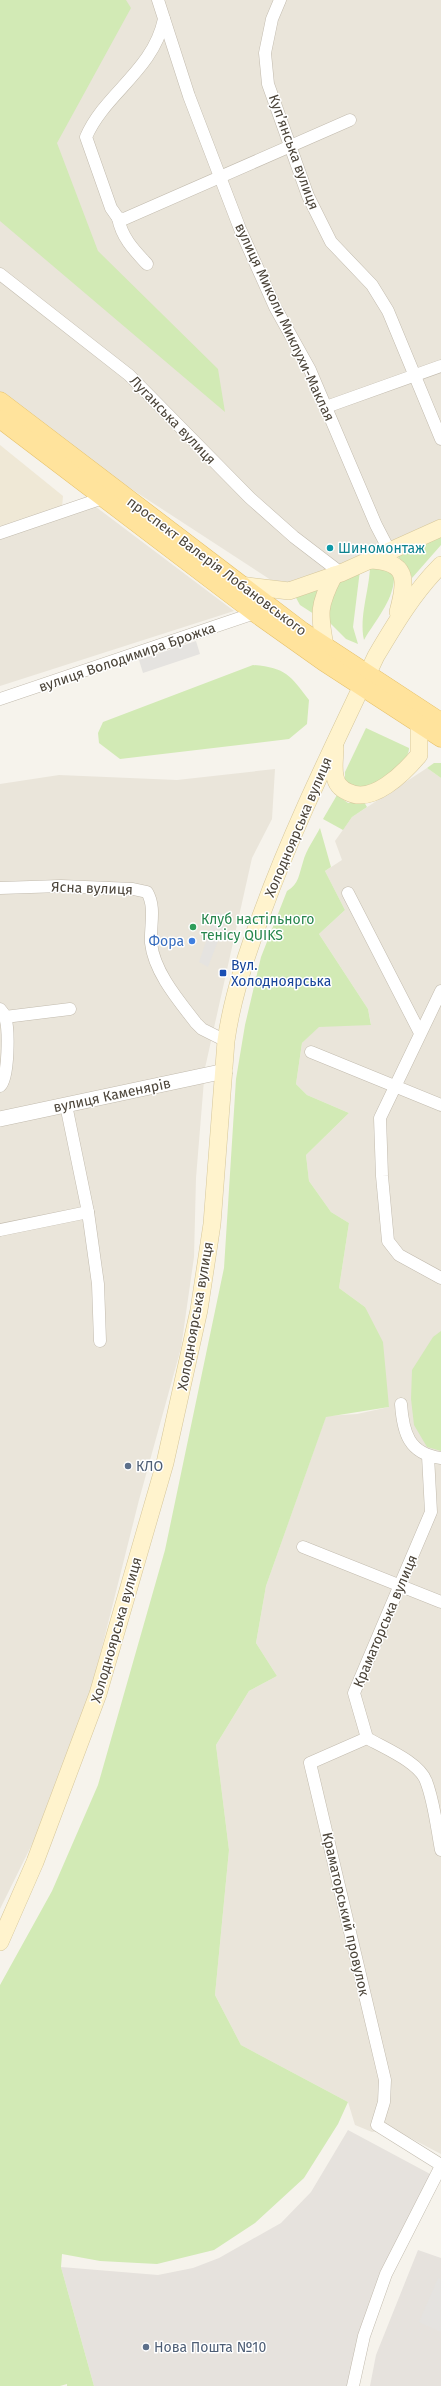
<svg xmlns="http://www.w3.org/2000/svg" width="441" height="2386" font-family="'Fira Sans',sans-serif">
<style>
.residential{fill:#eae5da}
.industrial{fill:#e6e2dd}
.education{fill:#efe8d6}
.green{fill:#d2eab5}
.parking{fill:#e5e3e0}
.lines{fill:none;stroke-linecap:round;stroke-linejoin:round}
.minor-casing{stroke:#c2bbae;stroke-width:13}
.tertiary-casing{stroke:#c2bbae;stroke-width:16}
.secondary-casing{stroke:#d6c79b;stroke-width:18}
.primary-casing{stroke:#e6c16a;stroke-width:19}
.minor{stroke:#fff;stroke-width:12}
.tertiary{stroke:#fff;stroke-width:15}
.secondary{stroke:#fff3cd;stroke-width:17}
.primary{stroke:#ffe39c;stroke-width:18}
.culture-dot{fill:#0f9aa8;stroke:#fff;stroke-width:1.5}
.leisure-dot{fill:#2e9e5b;stroke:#fff;stroke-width:1.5}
.shop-dot{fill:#3f7fe0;stroke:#fff;stroke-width:1.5}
.transit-dot{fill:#1a4fb4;stroke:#fff;stroke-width:1.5}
.service-dot{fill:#5c6f8a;stroke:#fff;stroke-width:1.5}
.labels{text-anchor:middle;stroke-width:3;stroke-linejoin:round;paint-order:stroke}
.street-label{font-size:14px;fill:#4b4439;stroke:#fff}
.culture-label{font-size:14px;fill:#0d838f;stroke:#fff;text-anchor:start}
.leisure-label{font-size:14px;fill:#27864d;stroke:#fff;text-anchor:start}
.shop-label{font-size:14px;fill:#366cbe;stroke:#fff;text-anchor:end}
.transit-label{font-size:14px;fill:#164399;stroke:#fff;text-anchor:start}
.service-label{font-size:14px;fill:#4e5e75;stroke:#fff;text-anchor:start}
</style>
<rect width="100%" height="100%" fill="#f6f3ec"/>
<g class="residential">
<path d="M 0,0 L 441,0 L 441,519 L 298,584 L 277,584 L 70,449 L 0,394 Z"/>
<path d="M 92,504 L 234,611 L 0,686 L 0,536 Z"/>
<path d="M 427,768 L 441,778 L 441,2154 L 393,2129 L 372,2132 L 355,2125 L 348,2102 L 241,2045 L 215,1995 L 229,1850 L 216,1745 L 249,1691 L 277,1676 L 256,1643 L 266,1586 L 326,1416 L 357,1414 L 389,1407 L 365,1307 L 339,1288 L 349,1223 L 331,1212 L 309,1181 L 306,1155 L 349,1113 L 307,1095 L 296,1084 L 302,1043 L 319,1026 L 371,1024 L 368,1009 L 319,934 L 345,910 L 325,871 L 342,860 L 335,841 L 352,817 Z"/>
<path d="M 275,769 L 272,819 L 252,858 L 205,1068 L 196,1178 L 194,1257 L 181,1348 L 139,1500 L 86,1711 L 43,1822 L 0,1909 L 0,784 L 59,775 L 177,780 Z"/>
</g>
<g class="industrial">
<path d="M 348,2130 L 432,2175 L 410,2216 L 348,2386 L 94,2386 L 61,2267 L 158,2275 L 193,2268 L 219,2258 L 281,2223 L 311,2192 Z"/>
<path d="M 418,2250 L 441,2258 L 441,2386 L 370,2386 L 376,2355 Z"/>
</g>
<path class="education" d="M 0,445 L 63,496 L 62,508 L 0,529 Z"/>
<g class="green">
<path d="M 0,0 L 126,0 L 131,8 L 57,143 L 98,251 L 218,369 L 225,412 L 0,221 Z"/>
<path d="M 441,530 L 441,545 L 412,578 C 408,565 403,560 392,553 Z"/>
<path d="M 374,565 L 394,573 C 396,598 376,619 364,640 C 359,616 369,592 370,567 Z"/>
<path d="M 360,570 L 353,627 L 358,644 L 346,639 L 328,621 L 334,584 Z"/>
<path d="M 327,582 L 317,616 L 300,605 L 295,596 Z"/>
<path d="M 253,665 C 286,668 290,675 309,700 L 307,724 L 289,739 L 120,759 L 99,743 L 98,733 L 103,722 Z"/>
<path d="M 366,728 L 409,748 C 409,764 379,782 365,790 L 345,784 L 345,772 Z"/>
<path d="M 434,763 L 441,763 L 441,778 L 427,768 Z"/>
<path d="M 337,795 L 348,803 L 364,802 L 367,807 L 352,817 L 343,830 L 323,819 Z"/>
<path d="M 320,828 L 331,867 L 325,871 L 345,910 L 319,934 L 368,1009 L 371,1025 L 319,1027 L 302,1043 L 296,1084 L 307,1095 L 349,1113 L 306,1155 L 309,1181 L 331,1212 L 349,1223 L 339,1288 L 365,1307 L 383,1342 L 389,1407 L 326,1417 L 266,1586 L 256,1643 L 277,1676 L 249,1691 L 216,1745 L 229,1850 L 215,1995 L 241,2045 L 348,2102 L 338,2124 L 304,2178 L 255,2223 L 214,2250 L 157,2264 L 100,2261 L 62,2254 L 61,2267 L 94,2386 L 67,2386 L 67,2384 L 60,2386 L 0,2386 L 0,1985 L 52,1891 L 98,1785 L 165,1550 L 224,1268 L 236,1079 L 245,1025 L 261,957 L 287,891 C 299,884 299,874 303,862 C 306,850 315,838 320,828 Z"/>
<path d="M 441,1331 L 441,1451 L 427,1447 L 414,1425 L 411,1399 L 412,1370 L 433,1337 Z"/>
</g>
<g class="parking">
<path d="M 196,641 L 200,654 L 143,673 L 139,660 Z"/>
<path d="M 216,912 L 228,915 L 208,967 L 199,962 Z"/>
<path d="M 438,2278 L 441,2279 L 441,2332 L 419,2322 Z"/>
</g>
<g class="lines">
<defs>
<g id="minor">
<path d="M 158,0 L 189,96 L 240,229 L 275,307 L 310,370 L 376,525 L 389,550"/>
<path d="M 280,0 L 272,19 L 265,53 L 268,84 L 308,196 L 331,242 L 372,285 L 388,311 L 441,439"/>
<path d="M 164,19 C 153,71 105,93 86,137 L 111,208 L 118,218 L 124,219 L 350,120"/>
<path d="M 118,218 C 122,238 134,250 147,264"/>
<path d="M 0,274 L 129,375 L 250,498 L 294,537 L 341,573"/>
<path d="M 326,407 L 441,366"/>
<path d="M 0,533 L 103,498"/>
<path d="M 0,699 L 255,613"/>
<path d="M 0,888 L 61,886 L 133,889 L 147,892 C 156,907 150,926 151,943 C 154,972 179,1001 196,1023 L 202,1029 L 226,1041"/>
<path d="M 348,893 L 420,1033"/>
<path d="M 441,991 L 380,1118 L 382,1176 L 388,1241 L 399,1255 L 441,1278"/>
<path d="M 0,1009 C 2,1011 4,1014 5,1017 C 9,1028 9,1078 0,1086"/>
<path d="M 5,1017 L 70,1009"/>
<path d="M 311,1052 L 441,1105"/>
<path d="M 66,1105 L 88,1212 L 98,1284 L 100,1341"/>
<path d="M 0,1230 L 88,1212"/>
<path d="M 401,1404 C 403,1433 409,1454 441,1458"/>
<path d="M 428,1456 L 431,1512 L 354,1693 L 367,1738 C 384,1748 419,1762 426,1781 C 434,1801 437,1829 441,1850"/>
<path d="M 303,1547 L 441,1602"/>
<path d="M 367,1738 L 310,1763 L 385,2080 L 384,2102 L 377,2125 L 441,2165"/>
<path d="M 353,2386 L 364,2336 L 386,2274 L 441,2166"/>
</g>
<path id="tertiary" d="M 0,1119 L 225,1071"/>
<g id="secondary">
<path d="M 369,560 C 408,561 407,579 398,612"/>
<path d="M 240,585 L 289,591 L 341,573 L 441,528"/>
<path d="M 325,646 C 319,613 318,606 334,575"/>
<path d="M 335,748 C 335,757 333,767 335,776 C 336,784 341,789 348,792 C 372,805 404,773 419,755 L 419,725"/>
<path d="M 0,1942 L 35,1862 L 98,1694 L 165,1463 L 199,1310 L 212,1224 L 226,1041 C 232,997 246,955 262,913 C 294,825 336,741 376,656 C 395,624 414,592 441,565"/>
</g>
<g id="primary">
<path d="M 0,401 L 302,631 L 441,722"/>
<path d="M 0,419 L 255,613 L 324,662 L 441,738"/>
</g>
</defs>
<use href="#minor" class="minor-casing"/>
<use href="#tertiary" class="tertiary-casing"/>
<use href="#secondary" class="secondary-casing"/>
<use href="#primary" class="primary-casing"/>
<use href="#minor" class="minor"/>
<use href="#tertiary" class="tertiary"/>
<use href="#secondary" class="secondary"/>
<use href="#primary" class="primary"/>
</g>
<circle class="culture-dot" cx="330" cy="548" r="4"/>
<circle class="leisure-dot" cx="193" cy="927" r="4"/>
<circle class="shop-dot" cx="192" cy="941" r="4"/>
<rect class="transit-dot" x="219" y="969" width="8" height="8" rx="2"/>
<g class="service-dot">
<circle cx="128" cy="1466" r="4"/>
<circle cx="146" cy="2347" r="4"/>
</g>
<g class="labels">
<g class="street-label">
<text transform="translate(294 152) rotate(70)" y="5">Купʼянська вулиця</text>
<text transform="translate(285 322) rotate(65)" y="5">вулиця Миколи Миклухи-Маклая</text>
<text transform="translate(173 420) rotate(46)" y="5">Луганська вулиця</text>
<text transform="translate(217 566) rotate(37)" y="5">проспект Валерія Лобановського</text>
<text transform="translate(127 657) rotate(-19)" y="5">вулиця Володимира Брожка</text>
<text transform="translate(298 827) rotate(-67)" y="5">Холодноярська вулиця</text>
<text transform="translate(92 888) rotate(2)" y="5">Ясна вулиця</text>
<text transform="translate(112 1095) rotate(-12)" y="5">вулиця Каменярів</text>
<text transform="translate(195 1316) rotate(-80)" y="5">Холодноярська вулиця</text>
<text transform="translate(385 1621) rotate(-67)" y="5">Краматорська вулиця</text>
<text transform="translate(116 1630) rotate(-74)" y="5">Холодноярська вулиця</text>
<text transform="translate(346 1914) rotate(77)" y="5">Краматорський провулок</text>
</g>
<g class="culture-label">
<text x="338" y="553">Шиномонтаж</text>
</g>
<g class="leisure-label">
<text x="201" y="924">Клуб настільного<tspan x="201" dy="16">тенісу QUIKS</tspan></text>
</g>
<g class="shop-label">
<text x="184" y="946">Фора</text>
</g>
<g class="transit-label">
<text x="231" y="970">Вул.<tspan x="231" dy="16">Холодноярська</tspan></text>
</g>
<g class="service-label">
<text x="136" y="1471">КЛО</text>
<text x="154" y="2352">Нова Пошта №10</text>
</g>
</g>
</svg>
